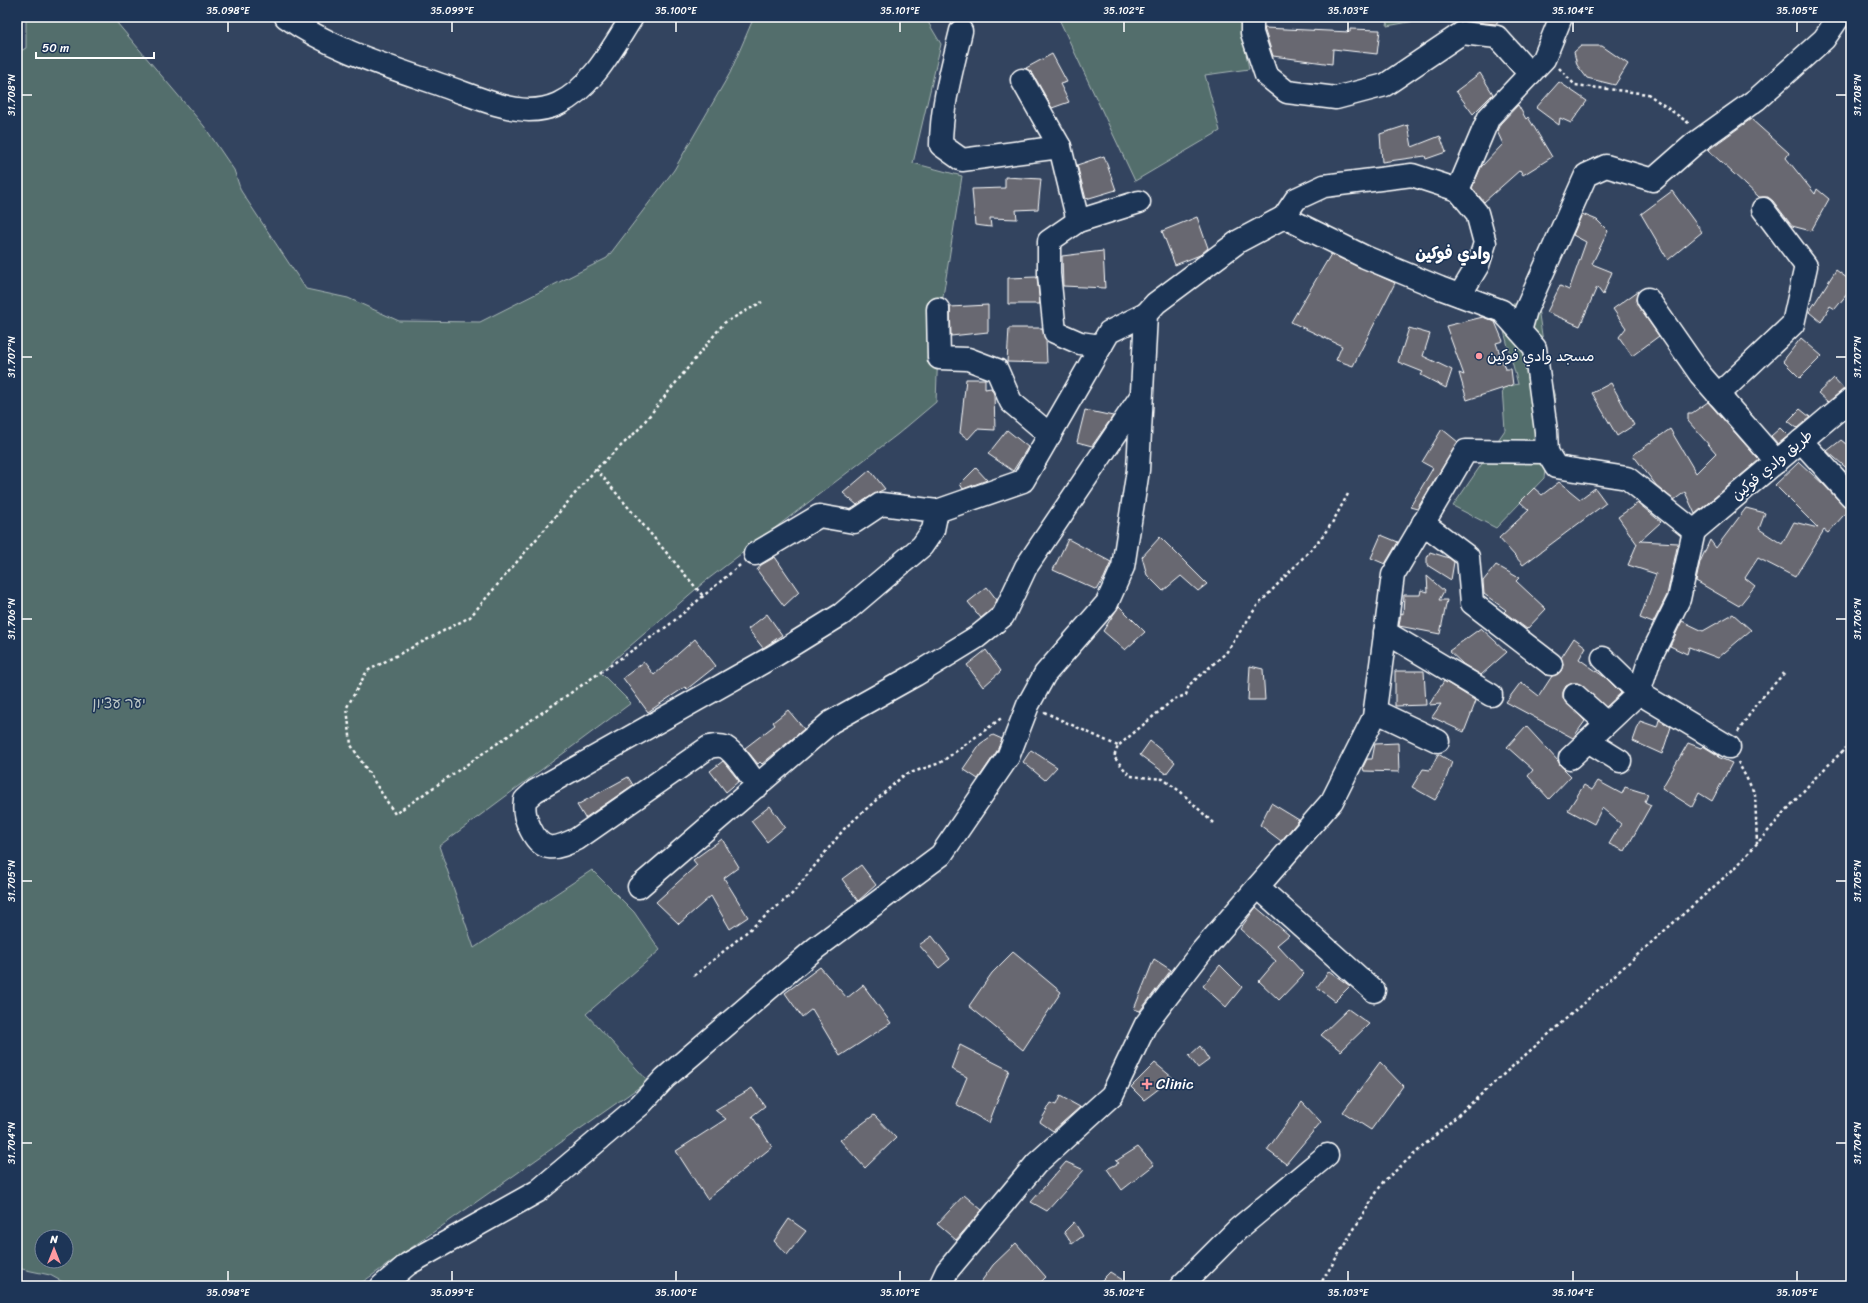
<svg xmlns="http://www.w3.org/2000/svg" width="1868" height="1303" font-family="Sriracha,'Playpen Sans Arabic','Playpen Sans Hebrew',sans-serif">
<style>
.green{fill:#526e6c;stroke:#a8b6b6;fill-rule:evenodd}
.building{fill:#676771;stroke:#fff}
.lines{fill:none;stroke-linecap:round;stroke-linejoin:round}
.minor-casing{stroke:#fff;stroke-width:25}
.path{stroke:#fff;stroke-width:2.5;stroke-dasharray:3 3;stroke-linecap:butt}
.minor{stroke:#1d3557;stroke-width:22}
.ticks{fill:none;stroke:#fff;stroke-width:1.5}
.poi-dot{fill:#ff9aa2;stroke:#1d3557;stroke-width:1.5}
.labels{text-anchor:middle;stroke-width:3;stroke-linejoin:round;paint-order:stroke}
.poi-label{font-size:15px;fill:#fff;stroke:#1d3557;text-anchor:start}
.street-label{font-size:15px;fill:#fff;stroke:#1d3557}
.park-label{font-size:15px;fill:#bac5c4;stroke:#1d3557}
.quarter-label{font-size:17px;font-weight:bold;fill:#fff;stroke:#1d3557}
.neatline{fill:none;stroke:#fff;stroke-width:1.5}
.ticks-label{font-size:10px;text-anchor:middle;fill:#fff}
</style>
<rect width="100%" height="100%" fill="#33445f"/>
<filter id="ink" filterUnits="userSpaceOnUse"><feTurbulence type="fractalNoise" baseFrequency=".025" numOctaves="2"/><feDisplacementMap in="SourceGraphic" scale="8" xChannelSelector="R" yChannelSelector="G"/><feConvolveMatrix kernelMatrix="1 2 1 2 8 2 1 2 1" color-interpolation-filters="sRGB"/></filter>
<g filter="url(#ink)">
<g class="green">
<path d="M 26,17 L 112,17 L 204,126 L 234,170 L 241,191 L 306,289 L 348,298 L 399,321 L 480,322 L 607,258 L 674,170 L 730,73 L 754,17 L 925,17 L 941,44 L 913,163 L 962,176 L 939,322 L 936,402 L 898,434 L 703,583 L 600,672 L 631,703 L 439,846 L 474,948 L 592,870 L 634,912 L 660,950 L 586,1014 L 648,1081 L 357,1286 L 70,1286 L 50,1275 L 17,1268 L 17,53 L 26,48 ZM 42,1237 L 66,1237 L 66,1261 L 42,1261 Z"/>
<path d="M 1058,17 L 1239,17 L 1249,69 L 1205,75 L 1220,131 L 1135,181 Z"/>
<path d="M 1388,17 L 1437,17 L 1387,26 Z"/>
<path d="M 1496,301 L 1538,308 L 1547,369 L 1555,397 L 1544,478 L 1496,528 L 1453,506 L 1505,430 L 1502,388 L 1518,384 Z"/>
</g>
<g class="building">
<path d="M 1458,17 L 1500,17 L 1496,24 L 1464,21 Z"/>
<path d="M 1264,28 L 1350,32 L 1350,29 L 1380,30 L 1377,54 L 1333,49 L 1332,64 L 1273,56 Z"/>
<path d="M 1581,46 L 1602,46 L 1628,64 L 1615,85 L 1587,78 L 1577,65 L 1574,52 Z"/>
<path d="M 1052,54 L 1067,82 L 1060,84 L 1069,102 L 1052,108 L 1033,74 L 1026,68 Z"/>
<path d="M 1480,73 L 1493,94 L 1473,114 L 1456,91 Z"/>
<path d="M 1559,82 L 1587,101 L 1571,123 L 1560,118 L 1559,125 L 1536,108 Z"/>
<path d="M 1518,105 L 1526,119 L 1528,117 L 1552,157 L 1523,175 L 1520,170 L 1484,202 L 1472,188 L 1481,167 L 1503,144 L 1497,131 L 1500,124 Z"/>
<path d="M 1751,119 L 1789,153 L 1786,158 L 1815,194 L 1817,189 L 1829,199 L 1811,231 L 1792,226 L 1773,201 L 1768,197 L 1759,197 L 1708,150 Z"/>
<path d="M 1408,125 L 1412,147 L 1440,136 L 1446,152 L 1426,159 L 1425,156 L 1382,162 L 1380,134 Z"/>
<path d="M 1104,156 L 1116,190 L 1086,199 L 1077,165 Z"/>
<path d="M 1005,177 L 1041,179 L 1038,209 L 1016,210 L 1017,219 L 990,218 L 991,227 L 975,225 L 972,189 L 1005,188 Z"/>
<path d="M 1672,191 L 1702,232 L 1668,260 L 1641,214 Z"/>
<path d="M 1582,214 L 1597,220 L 1608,231 L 1592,264 L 1612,272 L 1603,295 L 1597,287 L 1580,326 L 1547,312 L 1560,286 L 1569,290 L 1586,242 L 1573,235 Z"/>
<path d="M 1197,217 L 1208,248 L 1200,255 L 1175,265 L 1162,231 Z"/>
<path d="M 1103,251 L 1105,288 L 1063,286 L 1062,256 Z"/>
<path d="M 1331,254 L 1395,283 L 1353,366 L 1336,360 L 1342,346 L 1291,322 Z"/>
<path d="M 1836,270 L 1851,281 L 1851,289 L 1835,309 L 1830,306 L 1821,322 L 1809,312 Z"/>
<path d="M 1037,277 L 1040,304 L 1008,304 L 1008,278 Z"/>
<path d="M 1638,291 L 1636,300 L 1638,306 L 1659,336 L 1632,356 L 1619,337 L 1626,328 L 1613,309 Z"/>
<path d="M 988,305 L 988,332 L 951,336 L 950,307 Z"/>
<path d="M 1483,317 L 1495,322 L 1503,341 L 1496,343 L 1505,369 L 1511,369 L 1513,385 L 1467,400 L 1459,373 L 1464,375 L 1446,326 Z"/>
<path d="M 1009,328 L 1042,328 L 1046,340 L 1047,363 L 1007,362 Z"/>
<path d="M 1409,328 L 1430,334 L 1423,356 L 1452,370 L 1446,388 L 1421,375 L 1423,372 L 1398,362 Z"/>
<path d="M 1801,338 L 1822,356 L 1800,378 L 1783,361 Z"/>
<path d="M 1834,378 L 1844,389 L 1828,402 L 1818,393 Z"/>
<path d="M 966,379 L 985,379 L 985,389 L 991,388 L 994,394 L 995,430 L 977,429 L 968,439 L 960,433 Z"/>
<path d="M 1611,383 L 1634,425 L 1617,436 L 1592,393 Z"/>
<path d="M 1708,402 L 1759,460 L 1695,514 L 1685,492 L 1674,500 L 1656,485 L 1633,455 L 1670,429 L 1696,473 L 1716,453 L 1688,421 L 1688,413 L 1692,413 Z"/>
<path d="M 1800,409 L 1810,417 L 1797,428 L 1788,421 Z"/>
<path d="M 1085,410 L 1113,416 L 1092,446 L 1077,442 Z"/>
<path d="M 1780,428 L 1788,436 L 1778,444 L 1771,436 Z"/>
<path d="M 1442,429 L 1458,442 L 1417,509 L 1410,507 L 1433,468 L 1422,462 Z"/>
<path d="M 1007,430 L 1028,447 L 1013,471 L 988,454 Z"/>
<path d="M 1841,440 L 1851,448 L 1851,472 L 1827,451 Z"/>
<path d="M 1799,462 L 1823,484 L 1842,504 L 1850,508 L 1828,533 L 1824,530 L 1795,577 L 1758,558 L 1745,578 L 1755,586 L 1739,606 L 1696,581 L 1700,562 L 1710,540 L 1716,548 L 1746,508 L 1765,513 L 1759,529 L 1782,544 L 1794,522 L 1818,528 L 1775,485 Z"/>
<path d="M 976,468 L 987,480 L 963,489 L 960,484 Z"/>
<path d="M 870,470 L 885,489 L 874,494 L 857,505 L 843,493 Z"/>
<path d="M 1559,482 L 1580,499 L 1595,488 L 1606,503 L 1523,565 L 1499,538 L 1529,510 L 1520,502 L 1534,488 L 1542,495 Z"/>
<path d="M 1638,503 L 1661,522 L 1640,541 L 1678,543 L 1667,595 L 1653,623 L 1640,618 L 1656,574 L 1628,565 L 1637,544 L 1618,517 Z"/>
<path d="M 1381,535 L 1398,542 L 1385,564 L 1371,558 Z"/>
<path d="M 1160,537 L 1207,584 L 1198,591 L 1181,576 L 1163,591 L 1147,575 L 1142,557 Z"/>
<path d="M 1068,539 L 1111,562 L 1104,578 L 1097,590 L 1053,570 Z"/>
<path d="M 1430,552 L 1449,558 L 1454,562 L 1451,580 L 1427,565 L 1427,558 Z"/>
<path d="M 775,557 L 799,592 L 784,606 L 757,570 L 761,565 Z"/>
<path d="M 1496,565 L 1519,578 L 1516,581 L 1546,609 L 1527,629 L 1504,612 L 1506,610 L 1484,594 L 1483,581 Z"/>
<path d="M 1427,576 L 1444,591 L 1439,600 L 1447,600 L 1440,634 L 1399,626 L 1401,613 L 1403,614 L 1404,595 L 1420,595 L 1421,590 L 1428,592 Z"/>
<path d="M 987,587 L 997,600 L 993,608 L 981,618 L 968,602 Z"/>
<path d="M 1119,606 L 1145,632 L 1125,650 L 1103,631 Z"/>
<path d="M 767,614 L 782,635 L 763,648 L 748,629 Z"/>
<path d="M 1733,614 L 1751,630 L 1718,658 L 1689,647 L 1687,654 L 1670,646 L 1682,621 L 1703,631 Z"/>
<path d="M 1481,628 L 1507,652 L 1481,675 L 1463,664 L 1449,651 Z"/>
<path d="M 1574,638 L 1586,647 L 1579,659 L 1606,678 L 1621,693 L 1606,707 L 1578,683 L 1572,683 L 1566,686 L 1563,692 L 1563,699 L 1585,721 L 1573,738 L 1506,702 L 1521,682 L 1539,696 L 1552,676 L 1561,671 L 1563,665 L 1561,658 Z"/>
<path d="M 695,639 L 716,666 L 687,689 L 685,687 L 648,712 L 623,678 L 644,662 L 654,675 Z"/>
<path d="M 986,650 L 1001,671 L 983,687 L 967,665 Z"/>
<path d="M 1250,666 L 1263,669 L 1265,700 L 1248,700 Z"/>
<path d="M 1395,671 L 1424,671 L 1426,705 L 1395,706 Z"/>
<path d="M 1444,681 L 1476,701 L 1464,732 L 1432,717 L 1441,704 L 1429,705 Z"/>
<path d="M 788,710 L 804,729 L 762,764 L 760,762 L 758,764 L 745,748 L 775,725 L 773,722 Z"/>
<path d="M 1659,720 L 1671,727 L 1662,754 L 1633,741 L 1640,721 L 1657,727 Z"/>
<path d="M 1526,726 L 1558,761 L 1561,766 L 1571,776 L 1549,799 L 1528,776 L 1533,770 L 1507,747 Z"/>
<path d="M 993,735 L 1002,739 L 997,751 L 978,779 L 963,769 L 980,744 Z"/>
<path d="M 1150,741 L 1175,762 L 1166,774 L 1140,755 Z"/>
<path d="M 1398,743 L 1399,772 L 1364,771 L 1363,767 L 1367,759 L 1372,759 L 1375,744 Z"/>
<path d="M 1688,743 L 1701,748 L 1703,746 L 1719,756 L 1718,757 L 1732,763 L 1712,801 L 1699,793 L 1692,807 L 1662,788 Z"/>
<path d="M 1031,750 L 1057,767 L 1045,780 L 1023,762 Z"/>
<path d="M 1438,754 L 1452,762 L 1443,787 L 1435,800 L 1412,787 L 1423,769 L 1430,770 Z"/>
<path d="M 723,761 L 739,781 L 726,792 L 710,771 Z"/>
<path d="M 628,777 L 633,785 L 585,818 L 577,805 Z"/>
<path d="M 1598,781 L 1622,794 L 1625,787 L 1648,794 L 1645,802 L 1651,805 L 1625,851 L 1609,844 L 1621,824 L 1602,808 L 1594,824 L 1568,810 L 1584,785 L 1592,790 Z"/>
<path d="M 1271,803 L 1299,820 L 1281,841 L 1260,825 Z"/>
<path d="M 770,806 L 785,827 L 767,842 L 751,821 Z"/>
<path d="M 722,839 L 739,867 L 724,878 L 748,917 L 730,929 L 711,896 L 679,924 L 656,902 L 697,865 L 693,860 Z"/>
<path d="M 861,865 L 876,885 L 858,901 L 842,879 Z"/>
<path d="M 1256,907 L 1289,935 L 1277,945 L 1304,974 L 1279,1000 L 1259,981 L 1276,961 L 1240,929 Z"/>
<path d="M 932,936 L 950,959 L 939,968 L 919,945 Z"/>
<path d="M 1013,952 L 1061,992 L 1023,1050 L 969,1006 L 992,973 Z"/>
<path d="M 1154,959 L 1171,970 L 1140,1011 L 1134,1009 Z"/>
<path d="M 1220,965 L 1242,987 L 1226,1007 L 1203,986 Z"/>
<path d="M 820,967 L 847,998 L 863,985 L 891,1023 L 840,1056 L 812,1009 L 802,1017 L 785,993 Z"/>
<path d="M 1329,971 L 1350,986 L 1335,1001 L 1317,987 Z"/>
<path d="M 1348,1009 L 1369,1024 L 1341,1051 L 1321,1035 Z"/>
<path d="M 960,1045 L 1009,1070 L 989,1123 L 956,1104 L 967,1077 L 951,1069 Z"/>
<path d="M 1200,1046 L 1209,1060 L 1198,1068 L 1189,1056 Z"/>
<path d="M 1380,1062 L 1403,1086 L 1371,1130 L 1343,1112 Z"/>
<path d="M 1155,1063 L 1173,1078 L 1144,1100 L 1131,1087 Z"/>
<path d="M 752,1088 L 765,1106 L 752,1116 L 772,1147 L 707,1199 L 676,1151 L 726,1119 L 715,1110 Z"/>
<path d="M 1060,1096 L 1080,1107 L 1053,1131 L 1040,1122 L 1051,1103 L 1056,1105 Z"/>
<path d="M 1302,1102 L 1321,1122 L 1286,1164 L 1267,1150 Z"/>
<path d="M 874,1115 L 896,1138 L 865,1168 L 840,1140 Z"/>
<path d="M 1138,1147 L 1154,1165 L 1122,1190 L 1107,1169 L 1119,1163 L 1116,1161 Z"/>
<path d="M 1066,1162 L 1084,1170 L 1047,1211 L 1031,1202 Z"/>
<path d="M 964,1195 L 982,1210 L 956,1240 L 937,1224 Z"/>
<path d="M 789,1219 L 806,1231 L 787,1255 L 774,1241 Z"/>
<path d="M 1074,1222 L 1083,1236 L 1072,1244 L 1064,1232 Z"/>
<path d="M 1016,1243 L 1046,1277 L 1037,1286 L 978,1286 L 993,1265 Z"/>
<path d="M 1110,1272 L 1132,1286 L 1096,1286 Z"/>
</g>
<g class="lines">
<defs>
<g id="minor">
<path d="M 286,17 C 334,51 390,67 444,86 C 471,95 500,109 529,110 C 539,110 549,108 558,104 C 592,88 613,47 632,17"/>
<path d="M 1252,17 L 1252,33 L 1266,75 L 1287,92 L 1336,98 L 1385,85 L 1462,33 L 1497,37 L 1530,74"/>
<path d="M 1561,17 L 1544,59 L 1489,117 L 1458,190 L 1412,175 L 1324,186 L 1296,199 L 1284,217 L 1365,257 L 1440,288 L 1502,311 L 1535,348 L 1546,431 L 1547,452 L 1556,467 L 1627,478 L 1694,531"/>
<path d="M 961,31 C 952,69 941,107 941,145 L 962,160 L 1060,147"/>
<path d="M 1022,80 L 1060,147 L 1078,221"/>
<path d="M 1458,190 L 1477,213 L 1485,243 L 1478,265 L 1460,295"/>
<path d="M 1648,299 L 1700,374 L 1777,462"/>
<path d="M 938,309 L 939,358 L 968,359 L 997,370 L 1011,402 L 1050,435"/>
<path d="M 1520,331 L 1526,310 L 1586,175 L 1606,166 L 1653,180 L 1694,144 L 1757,99 L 1824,39 L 1839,17"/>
<path d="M 1101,346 L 1080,343 L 1055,332 L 1049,274 L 1049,241 L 1078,221 L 1139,202"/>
<path d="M 1718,395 L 1793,324 L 1806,266 L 1763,209"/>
<path d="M 1801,441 L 1851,496"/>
<path d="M 1423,523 L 1468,557 L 1472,603 L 1551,664"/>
<path d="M 1694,531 L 1851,399"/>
<path d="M 755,554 L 819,516 L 854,522 L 881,504 L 937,511 L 1023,481 L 1109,332 L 1146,314"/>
<path d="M 1385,632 L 1491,695"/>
<path d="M 1603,658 L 1639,693 L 1729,747"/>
<path d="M 1575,695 L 1606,723"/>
<path d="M 1375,711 L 1438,741"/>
<path d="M 1588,741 L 1620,761"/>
<path d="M 1570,758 L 1639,693 L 1650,658 L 1679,599 L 1694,531"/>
<path d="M 758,786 C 749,775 737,754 725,747 C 720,745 714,746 709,747 L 577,839 C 556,849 543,854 531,830 C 526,820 523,812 525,800 L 535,791 L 774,656 L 842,614 L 922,546 L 933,530 L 937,511"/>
<path d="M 639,887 L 831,722 L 915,675 L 977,637 L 1003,616 L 1026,567 L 1140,398"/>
<path d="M 1258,887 L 1374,991"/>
<path d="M 382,1286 L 408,1264 L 538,1191 L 640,1105 L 665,1078 L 816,948 L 941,855 L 1008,757 L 1028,705 L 1045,674 L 1107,603 L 1123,567 L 1138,470 L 1146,314 L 1156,303 L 1239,241 L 1284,217"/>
<path d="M 940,1286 L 947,1271 L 1036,1164 L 1112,1095 L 1146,1024 L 1202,951 L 1332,801 L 1374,717 L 1393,575 L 1466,451 L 1547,452"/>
<path d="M 1181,1286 L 1238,1229 L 1327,1155"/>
</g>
</defs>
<use href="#minor" class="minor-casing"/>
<g class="path">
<path d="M 1559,68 L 1575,85 L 1648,94 L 1690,124"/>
<path d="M 596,469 L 703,596"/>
<path d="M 740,565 L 669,625 L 395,814 L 351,745 L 347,707 L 367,671 L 470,617 L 596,469 L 637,431 L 724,323 L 762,302"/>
<path d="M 1044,712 L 1118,746"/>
<path d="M 1738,732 L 1757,703 L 1786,671"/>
<path d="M 1738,762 L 1755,794 L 1757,843"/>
<path d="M 1213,823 L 1181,792 L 1163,779 L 1130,776 L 1114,757 L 1118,746 L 1174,699 L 1186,695 L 1189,685 L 1226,653 L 1257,606 L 1318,542 L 1332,523 L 1348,494"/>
<path d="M 694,976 L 792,894 L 844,829 L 904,775 L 940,763 L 1003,717"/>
<path d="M 1319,1286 L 1383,1182 L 1737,866 L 1815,778 L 1851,743"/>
</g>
<use href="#minor" class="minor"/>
</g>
</g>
<path class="ticks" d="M 228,22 L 228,32M 452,22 L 452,32M 676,22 L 676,32M 900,22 L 900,32M 1124,22 L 1124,32M 1348,22 L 1348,32M 1573,22 L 1573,32M 1797,22 L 1797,32M 22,95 L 32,95M 1836,95 L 1846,95M 22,357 L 32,357M 1836,357 L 1846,357M 22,619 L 32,619M 1836,619 L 1846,619M 22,881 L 32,881M 1836,881 L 1846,881M 22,1143 L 32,1143M 1836,1143 L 1846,1143M 228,1271 L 228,1281M 452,1271 L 452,1281M 676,1271 L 676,1281M 900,1271 L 900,1281M 1124,1271 L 1124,1281M 1348,1271 L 1348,1281M 1573,1271 L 1573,1281M 1797,1271 L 1797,1281"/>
<g class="poi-dot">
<circle cx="1479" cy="356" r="4"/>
<path d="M1145 1078h4v4h4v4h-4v4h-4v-4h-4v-4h4z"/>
</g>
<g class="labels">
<g class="poi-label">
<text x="1487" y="361">مسجد وادي فوكين</text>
<text x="1156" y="1089">Clinic</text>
</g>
<g class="street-label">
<text transform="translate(1772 465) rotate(-40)" y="5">طريق وادي فوکين</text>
</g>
<g class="park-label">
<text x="119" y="708">יער עציון</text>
</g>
<g class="quarter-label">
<text x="1453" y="259">وادي فوكين</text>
</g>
</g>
<rect width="1868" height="1303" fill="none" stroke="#1d3557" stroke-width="44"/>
<g transform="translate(54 1249)"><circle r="19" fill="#1d3557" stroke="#77869a"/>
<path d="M0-3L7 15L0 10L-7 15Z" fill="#ff9aa2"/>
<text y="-6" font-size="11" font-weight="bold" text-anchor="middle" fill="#ffffff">N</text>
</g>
<path d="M36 52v6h118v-6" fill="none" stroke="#ffffff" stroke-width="2"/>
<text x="42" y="52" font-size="12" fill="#ffffff" stroke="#1d3557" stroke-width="3" paint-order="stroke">50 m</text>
<rect x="22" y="22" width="1824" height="1259" class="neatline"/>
<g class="ticks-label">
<text x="228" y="14">35.098°E</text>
<text x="452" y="14">35.099°E</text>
<text x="676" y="14">35.100°E</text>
<text x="900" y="14">35.101°E</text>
<text x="1124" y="14">35.102°E</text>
<text x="1348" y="14">35.103°E</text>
<text x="1573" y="14">35.104°E</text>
<text x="1797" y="14">35.105°E</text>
<text transform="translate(11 95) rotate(-90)" y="4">31.708°N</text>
<text transform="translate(1857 95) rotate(-90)" y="4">31.708°N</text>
<text transform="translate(11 357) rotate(-90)" y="4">31.707°N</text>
<text transform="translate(1857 357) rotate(-90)" y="4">31.707°N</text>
<text transform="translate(11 619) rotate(-90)" y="4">31.706°N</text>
<text transform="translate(1857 619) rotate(-90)" y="4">31.706°N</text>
<text transform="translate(11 881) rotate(-90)" y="4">31.705°N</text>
<text transform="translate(1857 881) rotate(-90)" y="4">31.705°N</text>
<text transform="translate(11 1143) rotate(-90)" y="4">31.704°N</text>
<text transform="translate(1857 1143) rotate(-90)" y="4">31.704°N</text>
<text x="228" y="1296">35.098°E</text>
<text x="452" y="1296">35.099°E</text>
<text x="676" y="1296">35.100°E</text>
<text x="900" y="1296">35.101°E</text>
<text x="1124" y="1296">35.102°E</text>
<text x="1348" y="1296">35.103°E</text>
<text x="1573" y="1296">35.104°E</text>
<text x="1797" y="1296">35.105°E</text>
</g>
</svg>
